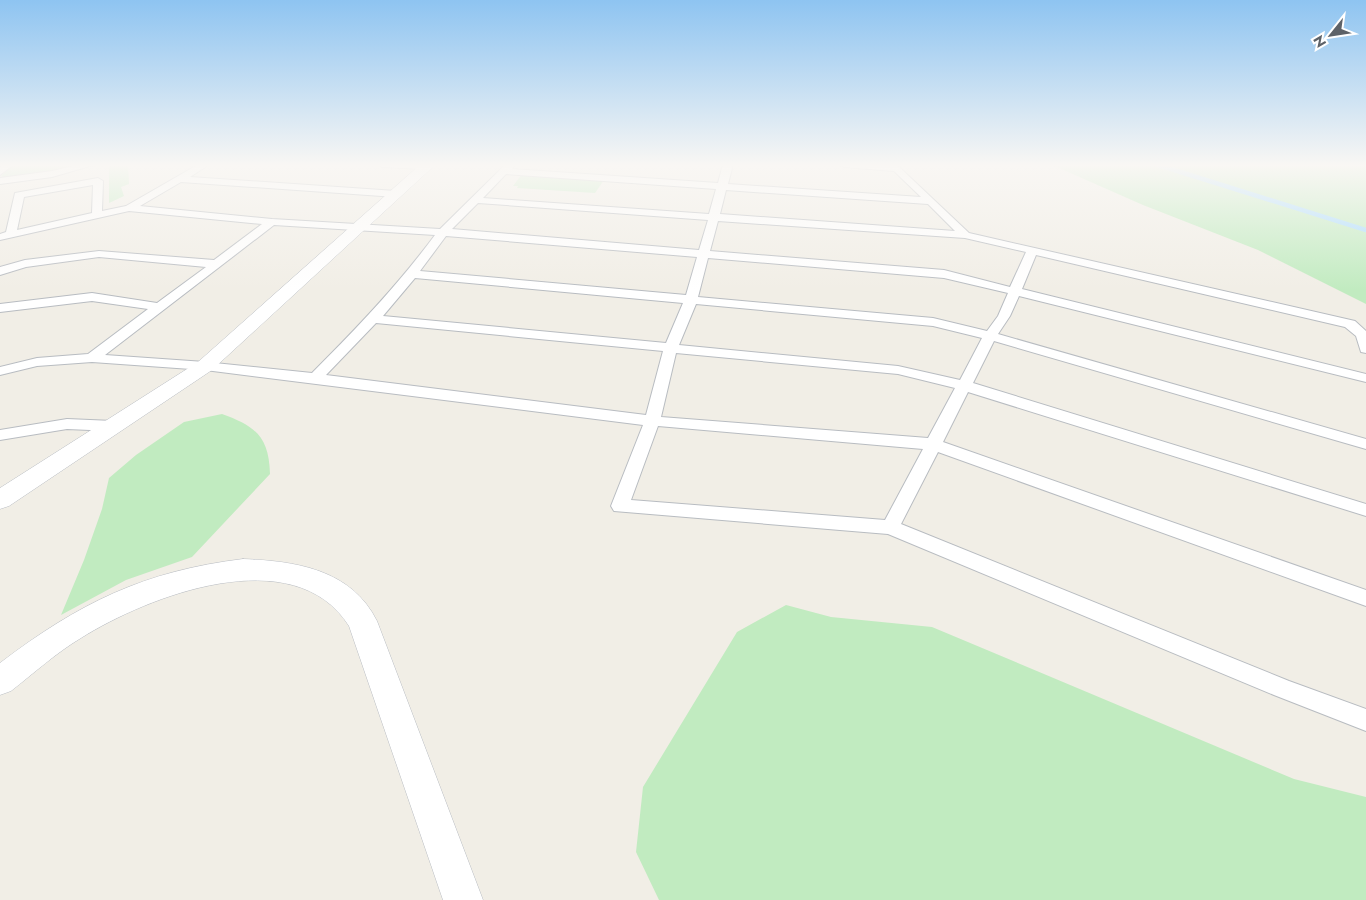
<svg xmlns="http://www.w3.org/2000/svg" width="1366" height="900" font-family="Jost,sans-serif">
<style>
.green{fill:#c1ebc0}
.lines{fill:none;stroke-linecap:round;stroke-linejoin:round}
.stream{stroke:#a8dcff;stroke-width:4.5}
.street-casing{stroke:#b8bcc1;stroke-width:2}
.secondary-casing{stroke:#b9bdc3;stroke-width:1}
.street{fill:#fff;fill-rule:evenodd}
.secondary{fill:#fff;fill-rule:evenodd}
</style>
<rect width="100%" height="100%" fill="#f1eee6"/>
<g class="green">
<path d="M 14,164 L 86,164 L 49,173 L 6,178 L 1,176 Z"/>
<path d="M 128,164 L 129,184 L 121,187 L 124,196 L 109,203 L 109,166 Z"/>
<path d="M 1050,164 L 1366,164 L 1366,304 L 1258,250 L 1143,205 Z"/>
<path d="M 522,174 L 604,180 L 595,193 L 517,188 L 518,186 L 513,186 Z"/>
<path d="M 222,414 C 255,426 269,436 270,474 L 192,557 L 126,580 L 61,615 L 84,560 L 102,509 L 109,478 L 136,455 L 184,422 Z"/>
<path d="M 786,605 L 831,617 L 932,627 L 1294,779 L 1366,797 L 1366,900 L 659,900 L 636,852 L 643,787 L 737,632 Z"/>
</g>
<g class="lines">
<path class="stream" d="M 1155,164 L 1366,230"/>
<defs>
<g id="street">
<path d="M 4,164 L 14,164 L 0,175 L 0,167 Z"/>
<path d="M 82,164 L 97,164 L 52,177 L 0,184 L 0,178 L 52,171 Z"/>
<path d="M 199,164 L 210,164 L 190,177 L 396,191 L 401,194 L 396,197 L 181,182 L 140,206 L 272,219 L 440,229 L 506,164 L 516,164 L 512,169 L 718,183 L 723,164 L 733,164 L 728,184 L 921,197 L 894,171 L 844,167 L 839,164 L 897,165 L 969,233 L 1355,321 L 1366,331 L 1366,353 L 1361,352 L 1356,336 L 1345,327 L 1036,255 L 1022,289 L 1366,374 L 1366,382 L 1019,296 L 1010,316 L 998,334 L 1366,439 L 1366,449 L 994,341 L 973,383 L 1366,504 L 1366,516 L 968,392 L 943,442 L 1366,590 L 1366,606 L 938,452 L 901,524 L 1289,681 L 1366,709 L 1366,731 L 1274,695 L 888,534 L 614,511 L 611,506 L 643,425 L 205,370 L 92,362 L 37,366 L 0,375 L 0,367 L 37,358 L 88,354 L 148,309 L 92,301 L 0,312 L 0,304 L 92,293 L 157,303 L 206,267 L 99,257 L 26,267 L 0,275 L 0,267 L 25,260 L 99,251 L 214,260 L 262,224 L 129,211 L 0,240 L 0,234 L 6,232 L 15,193 L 98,178 L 103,181 L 102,211 L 126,206 ZM 506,174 L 716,189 L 709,214 L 483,198 ZM 93,185 L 92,213 L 17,230 L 24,197 ZM 726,190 L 928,204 L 955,231 L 720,214 ZM 478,203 L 708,220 L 699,250 L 452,229 ZM 718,221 L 965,238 L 1026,252 L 1010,287 L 944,270 L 710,251 ZM 274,225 L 435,235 C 398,285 356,329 312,373 L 205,362 L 105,355 ZM 446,236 L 697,257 L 686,295 L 420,271 ZM 708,258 L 944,278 L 1008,293 L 998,316 L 987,331 L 933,318 L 698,297 ZM 415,278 L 683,303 L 666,343 L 383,316 ZM 696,304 L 933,326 L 982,338 L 960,380 L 898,366 L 679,345 ZM 376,323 L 663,351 L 646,415 L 326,375 ZM 676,353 L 898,374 L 955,388 L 928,438 L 661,417 ZM 658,426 L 923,449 L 885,520 L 631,500 Z"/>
<path d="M 377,164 L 428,164 L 431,166 L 426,169 L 382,167 Z"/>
<path d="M 67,419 L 113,421 L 119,422 L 121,426 L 119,430 L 113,431 L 67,429 L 0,440 L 0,430 Z"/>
</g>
<g id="secondary">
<path d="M 421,164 L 436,164 L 212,370 L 9,506 L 0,509 L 0,488 L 198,362 Z"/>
<path d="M 243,559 C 295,561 351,569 377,621 L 483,900 L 443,900 L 349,626 C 294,539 148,596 81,638 C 56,653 34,673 11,691 L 0,695 L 0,663 C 79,603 144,571 243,559 Z"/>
</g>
</defs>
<use href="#street" class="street-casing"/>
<use href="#secondary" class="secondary-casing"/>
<use href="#street" class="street"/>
<use href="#secondary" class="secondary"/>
</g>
<linearGradient id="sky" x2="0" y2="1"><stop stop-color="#8ec4f1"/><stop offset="0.57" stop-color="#f9f7f4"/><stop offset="1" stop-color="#f9f7f4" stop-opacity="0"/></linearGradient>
<rect width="1366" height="290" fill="url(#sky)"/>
<g transform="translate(1331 35) rotate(240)" stroke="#ffffff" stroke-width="4" paint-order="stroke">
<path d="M0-4L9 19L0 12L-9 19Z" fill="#5d6268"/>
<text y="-8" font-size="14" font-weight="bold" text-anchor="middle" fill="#5d6268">N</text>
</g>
</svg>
